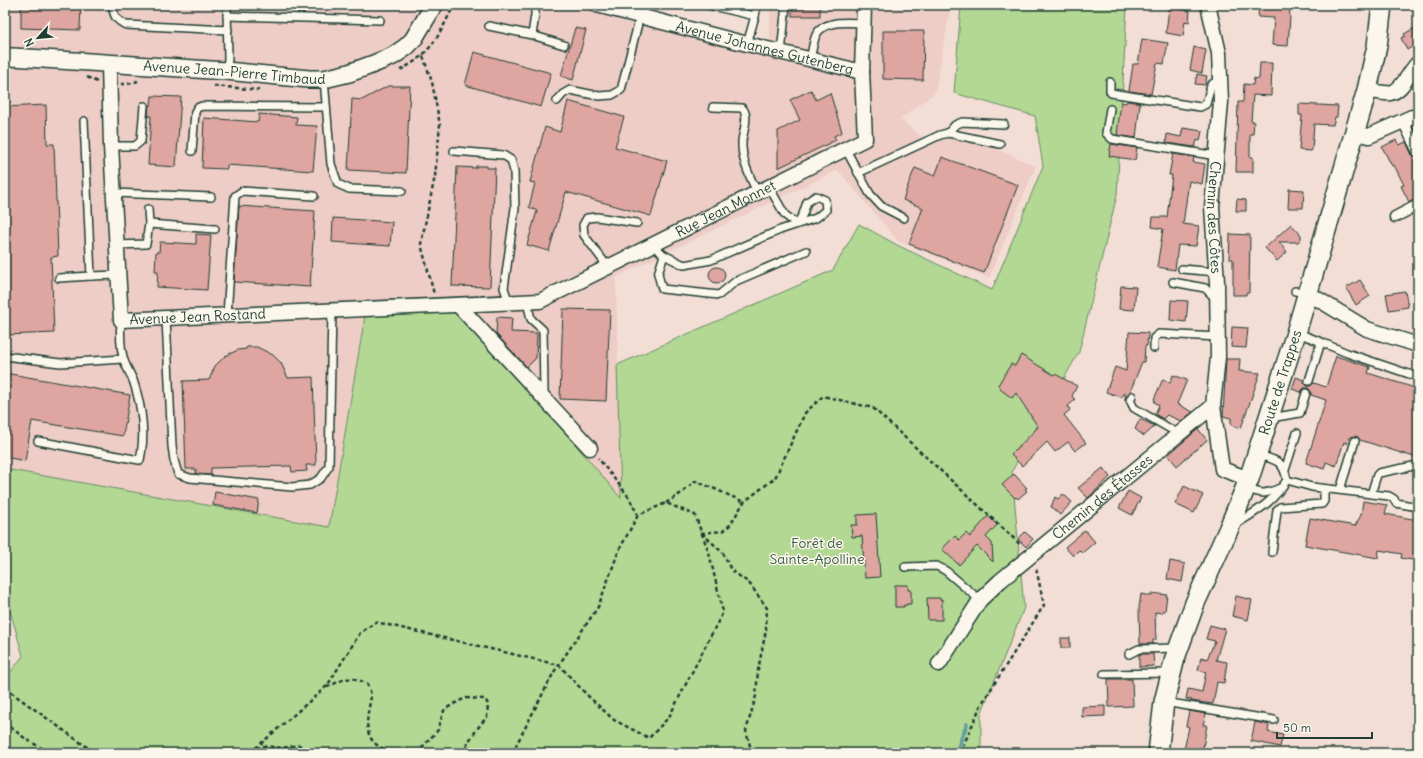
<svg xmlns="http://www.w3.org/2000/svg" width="1423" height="758" font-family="Delius,sans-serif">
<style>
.built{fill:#edcdc5}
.green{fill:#b2d893;stroke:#688a64}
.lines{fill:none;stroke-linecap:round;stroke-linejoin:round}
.stream{stroke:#629fa1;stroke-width:4}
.building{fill:#dfa5a0;stroke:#1f3d34}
.service-casing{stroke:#1f3d34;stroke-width:10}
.pedestrian-casing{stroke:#1f3d34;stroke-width:13}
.minor-casing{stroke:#1f3d34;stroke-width:17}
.tertiary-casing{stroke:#1f3d34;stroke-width:20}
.secondary-casing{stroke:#1f3d34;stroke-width:22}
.path{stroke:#1f3d34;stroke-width:2.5;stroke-dasharray:4 3;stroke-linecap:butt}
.service{stroke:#fbf7ec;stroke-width:7}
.pedestrian{stroke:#fbf7ec;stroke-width:10}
.minor{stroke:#fbf7ec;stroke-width:14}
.tertiary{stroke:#fbf7ec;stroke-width:17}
.secondary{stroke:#fbf7ec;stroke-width:19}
.labels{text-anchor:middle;stroke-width:3;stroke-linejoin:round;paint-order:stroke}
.street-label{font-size:14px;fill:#1f3d34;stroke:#fbf7ec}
.park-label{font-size:14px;fill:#3c5c47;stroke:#fbf7ec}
</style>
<rect width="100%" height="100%" fill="#f3ded5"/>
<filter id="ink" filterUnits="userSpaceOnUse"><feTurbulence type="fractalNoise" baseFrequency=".025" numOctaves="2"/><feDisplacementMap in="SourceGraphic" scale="8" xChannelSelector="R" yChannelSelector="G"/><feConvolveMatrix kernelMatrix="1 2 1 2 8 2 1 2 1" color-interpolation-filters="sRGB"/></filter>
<g filter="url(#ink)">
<path class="built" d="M 5,5 L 597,5 L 770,50 L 770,5 L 951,5 L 935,93 L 900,119 L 924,139 L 943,127 L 1036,166 L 989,278 L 898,241 L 838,170 L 616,277 L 621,498 L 458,307 L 366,310 L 329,527 L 5,469 Z"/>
<path class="green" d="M 961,5 L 1127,5 L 1117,195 L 1079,352 L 1012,471 L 1024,608 L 981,714 L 981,753 L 5,753 L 5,679 L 23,656 L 11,614 L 5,601 L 5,469 L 329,527 L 366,310 L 458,307 L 621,498 L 617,365 L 833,270 L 859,224 L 899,246 L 992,290 L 1043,166 L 1035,116 L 954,93 Z"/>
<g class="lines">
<path class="stream" d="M 956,753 L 967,724"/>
</g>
<g class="building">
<path d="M 21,5 L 81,5 L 80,30 L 21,28 Z"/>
<rect x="792" y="5" width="28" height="11"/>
<path d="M 1259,5 L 1289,5 L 1290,17 L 1288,46 L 1272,45 L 1274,18 L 1258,17 Z"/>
<path d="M 1169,8 L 1190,11 L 1189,22 L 1185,21 L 1183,36 L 1166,33 Z"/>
<path d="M 1418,26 L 1418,43 L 1407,50 L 1401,38 L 1405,36 L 1404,34 Z"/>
<path d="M 575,28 L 586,30 L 573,80 L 561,76 Z"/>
<path d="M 883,31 L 924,31 L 923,80 L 883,79 Z"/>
<path d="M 1142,39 L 1168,43 L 1164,64 L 1157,63 L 1151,94 L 1129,91 L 1133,64 L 1138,64 Z"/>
<path d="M 1194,47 L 1206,50 L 1202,73 L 1190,70 Z"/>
<path d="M 474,52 L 551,73 L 541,107 L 465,85 Z"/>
<path d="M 1260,63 L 1272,63 L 1271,96 L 1253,95 L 1251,121 L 1254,121 L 1253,134 L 1250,134 L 1250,157 L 1253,157 L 1253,172 L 1236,172 L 1238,102 L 1243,102 L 1244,84 L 1253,85 L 1254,78 L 1259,79 Z"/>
<path d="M 1197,74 L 1207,76 L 1205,85 L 1195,84 Z"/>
<path d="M 388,86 L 410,86 L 406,173 L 348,170 L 352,99 L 362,100 Z"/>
<path d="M 811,90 L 816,100 L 830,93 L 842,132 L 834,136 L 836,140 L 778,168 L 778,131 L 800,120 L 790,100 Z"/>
<path d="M 152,96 L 181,97 L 176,167 L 148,165 L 151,116 L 148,116 L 149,105 L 151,105 Z"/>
<path d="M 568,101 L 624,117 L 615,147 L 667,161 L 651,216 L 566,192 L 549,251 L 527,245 L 537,211 L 529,207 L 535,183 L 530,182 L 545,127 L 560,132 Z"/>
<path d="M 1127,101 L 1140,103 L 1136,138 L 1117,135 L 1121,102 L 1126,103 Z"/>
<path d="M 1299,104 L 1338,106 L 1337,117 L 1335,117 L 1333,125 L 1314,124 L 1312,150 L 1311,151 L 1299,150 L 1302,115 L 1299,115 Z"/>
<path d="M 46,105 L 47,144 L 54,144 L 58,256 L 51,257 L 54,333 L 5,335 L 5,107 Z"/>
<path d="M 259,114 L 297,117 L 296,125 L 317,126 L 313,171 L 227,165 L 227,169 L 202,168 L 204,118 L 258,122 Z"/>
<path d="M 1183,128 L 1202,131 L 1200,141 L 1197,140 L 1195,147 L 1166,143 L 1167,134 L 1181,137 Z"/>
<path d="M 1396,140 L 1399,145 L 1406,142 L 1412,155 L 1418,158 L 1418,199 L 1409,202 L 1401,186 L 1404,185 L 1394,165 L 1392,166 L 1382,147 Z"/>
<path d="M 1111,144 L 1137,148 L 1135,160 L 1109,156 Z"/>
<path d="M 1173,154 L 1194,157 L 1193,162 L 1205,164 L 1202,184 L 1189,181 L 1183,224 L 1199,226 L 1196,246 L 1178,245 L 1175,270 L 1157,267 L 1163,229 L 1152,227 L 1153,217 L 1167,217 L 1172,175 L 1169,175 Z"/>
<path d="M 942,157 L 1018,185 L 984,273 L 909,244 L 923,208 L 903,200 L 910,180 L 915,168 L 935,176 Z"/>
<path d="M 476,166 L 487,166 L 487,168 L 495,168 L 490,287 L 452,286 L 457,167 L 476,168 Z"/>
<path d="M 1289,189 L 1304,190 L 1303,208 L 1288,208 Z"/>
<path d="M 1237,199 L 1246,200 L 1246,211 L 1236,211 Z"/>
<path d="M 239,206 L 315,211 L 310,287 L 234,282 Z"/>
<path d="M 333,218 L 392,222 L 390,246 L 332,242 Z"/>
<path d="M 1291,224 L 1301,235 L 1301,239 L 1298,242 L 1279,242 L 1287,252 L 1277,261 L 1265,248 Z"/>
<path d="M 196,234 L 211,235 L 207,290 L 157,287 L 158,271 L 155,271 L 156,252 L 159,252 L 160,242 L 196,244 Z"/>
<path d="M 1230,234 L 1250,235 L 1249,293 L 1246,293 L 1246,295 L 1233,295 L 1233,259 L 1229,259 Z"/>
<circle cx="717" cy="275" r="8"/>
<path d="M 1360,280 L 1370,296 L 1356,305 L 1346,288 Z"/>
<path d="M 1121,286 L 1136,287 L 1134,310 L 1119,309 Z"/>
<path d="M 1405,291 L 1408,307 L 1389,310 L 1386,294 Z"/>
<path d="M 1171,300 L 1188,301 L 1186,322 L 1170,320 Z"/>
<path d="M 563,309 L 610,310 L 606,401 L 560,399 Z"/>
<path d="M 497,317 L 512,318 L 511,332 L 537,333 L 536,358 L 527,367 L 496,334 Z"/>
<path d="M 1232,327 L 1248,328 L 1246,348 L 1231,347 Z"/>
<path d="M 1129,332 L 1148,333 L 1147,346 L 1145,346 L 1144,362 L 1142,362 L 1130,392 L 1125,400 L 1125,393 L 1121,397 L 1106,392 L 1115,367 L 1126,371 Z"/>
<path d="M 247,347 L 257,347 L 273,355 L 281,363 L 288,378 L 313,377 L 316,465 L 306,465 L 307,471 L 292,472 L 291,466 L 211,468 L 211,475 L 196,474 L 196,469 L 186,469 L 183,381 L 209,380 L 215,366 L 225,356 L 238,350 L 246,349 Z"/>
<path d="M 1021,355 L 1054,375 L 1055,374 L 1077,386 L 1072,396 L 1075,400 L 1068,406 L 1070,410 L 1064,415 L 1086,443 L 1075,451 L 1068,442 L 1055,452 L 1047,442 L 1022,466 L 1011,455 L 1038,427 L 1016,393 L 1012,398 L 1000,389 L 1001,388 L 998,385 L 1011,364 L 1015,366 Z"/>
<path d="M 1336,356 L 1370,367 L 1368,373 L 1418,389 L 1418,445 L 1414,457 L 1360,440 L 1358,437 L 1354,436 L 1350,437 L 1347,444 L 1344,442 L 1336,466 L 1326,462 L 1324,469 L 1306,463 L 1326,400 L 1311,395 L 1311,391 L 1308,388 L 1304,388 L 1301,392 L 1292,389 L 1296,377 L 1304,380 L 1304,382 L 1307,386 L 1310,386 L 1314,383 L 1326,387 Z"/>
<path d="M 1226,359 L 1240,359 L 1239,371 L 1260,373 L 1241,428 L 1231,425 L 1231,418 L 1223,416 Z"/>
<path d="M 5,373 L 130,395 L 123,436 L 32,421 L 25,461 L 5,457 Z"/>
<path d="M 1173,375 L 1187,380 L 1177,404 L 1193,412 L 1181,421 L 1167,415 L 1163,419 L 1155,414 L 1159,405 L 1154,402 L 1155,400 L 1154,399 L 1163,379 L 1170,383 Z"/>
<path d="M 1140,419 L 1155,426 L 1144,436 L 1135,429 Z"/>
<path d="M 1198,429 L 1207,440 L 1177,466 L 1168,455 Z"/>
<path d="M 1103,468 L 1110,477 L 1088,498 L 1078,488 Z"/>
<path d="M 1014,474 L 1027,488 L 1025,489 L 1027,491 L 1018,499 L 1016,497 L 1015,498 L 1002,485 Z"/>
<path d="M 1184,486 L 1203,495 L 1194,513 L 1175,504 Z"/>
<path d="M 1128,491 L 1141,498 L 1132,515 L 1119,508 Z"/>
<path d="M 215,492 L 259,500 L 257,513 L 213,505 Z"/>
<path d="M 1063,494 L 1072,502 L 1060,515 L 1051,507 L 1055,497 L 1058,499 Z"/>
<path d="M 1363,501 L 1387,505 L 1385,514 L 1418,520 L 1418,561 L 1401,558 L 1402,554 L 1379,550 L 1378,558 L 1305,545 L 1310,518 L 1355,526 L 1361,515 Z"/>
<path d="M 876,514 L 880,577 L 865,578 L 862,536 L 852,537 L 851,525 L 857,525 L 857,515 Z"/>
<path d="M 988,516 L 997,525 L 986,537 L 992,543 L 993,562 L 977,546 L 959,565 L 942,549 L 955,536 L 959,540 L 966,533 L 970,537 Z"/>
<path d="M 1085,530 L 1095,542 L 1082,553 L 1079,550 L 1073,556 L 1065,547 Z"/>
<path d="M 1025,532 L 1033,539 L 1026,547 L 1018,539 Z"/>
<path d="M 1170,561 L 1185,564 L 1182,582 L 1167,579 Z"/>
<path d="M 895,585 L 908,585 L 908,590 L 911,590 L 911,604 L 907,604 L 907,605 L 904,605 L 904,607 L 895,607 Z"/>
<path d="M 1152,593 L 1167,595 L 1165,611 L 1162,611 L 1162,613 L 1155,612 L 1156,640 L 1153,640 L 1153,644 L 1140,644 L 1139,608 L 1141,594 L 1152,596 Z"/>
<path d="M 1236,596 L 1252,600 L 1248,620 L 1232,616 Z"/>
<path d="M 927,598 L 940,598 L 940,600 L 942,599 L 942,620 L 928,620 Z"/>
<path d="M 1210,625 L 1225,629 L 1216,660 L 1227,662 L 1224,683 L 1217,682 L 1213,704 L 1191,701 L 1192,700 L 1186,699 L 1188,689 L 1202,692 L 1206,672 L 1198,670 L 1201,657 L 1207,659 L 1215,641 L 1206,639 Z"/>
<rect x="1061" y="638" width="9" height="10"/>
<path d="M 1140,654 L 1153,654 L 1154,666 L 1139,667 L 1139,655 Z"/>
<path d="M 1108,679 L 1132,679 L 1133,706 L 1109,707 Z"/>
<path d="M 1105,706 L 1105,716 L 1082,717 L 1082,707 Z"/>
<path d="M 1189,711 L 1206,714 L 1203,725 L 1207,725 L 1202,753 L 1186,753 L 1187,750 L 1184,750 L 1189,727 L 1186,726 Z"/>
<path d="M 1255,722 L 1269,725 L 1268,732 L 1283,735 L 1280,747 L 1251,741 Z"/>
</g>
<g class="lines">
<defs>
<g id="service">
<path d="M 113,5 C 113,16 116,20 126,25 L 228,30"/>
<path d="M 708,5 L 755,16"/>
<path d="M 227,16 L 380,20"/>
<path d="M 489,26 L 532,35 L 535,15 L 535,5"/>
<path d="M 532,35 L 564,45"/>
<path d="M 747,44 L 755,16 L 757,5"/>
<path d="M 781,53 L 786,5"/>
<path d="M 810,60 C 812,52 813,42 816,35 C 824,19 849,23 863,23"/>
<path d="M 226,71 L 228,59 L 227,5"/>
<path d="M 324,79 L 331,164 L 338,184 L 349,189 L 402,191"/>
<path d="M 1110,82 L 1110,91 L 1111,93 L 1200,107 L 1206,104 L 1211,85 L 1220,79"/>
<path d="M 557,101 L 563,94 L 570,90 L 599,96 L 612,95 L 621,90 L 640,16"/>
<path d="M 713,107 L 742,108 C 750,115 743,132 742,141 C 741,160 750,177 757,192"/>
<path d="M 1110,109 L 1106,133 L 1112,139 L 1217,156"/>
<path d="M 84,121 L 91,276 L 118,275"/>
<path d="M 948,133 L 955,125 L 962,122 L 1004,124"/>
<path d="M 111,146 L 135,146 L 141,141 L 144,106"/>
<path d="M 845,148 L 870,194 L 881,206 L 904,218"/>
<path d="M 192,151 L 195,112 L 197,108 L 202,106 L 326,107"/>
<path d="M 454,151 L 503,155 L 511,160 L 514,171 L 515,208 L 504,288 L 509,303"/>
<path d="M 858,173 L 940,135 L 948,133 L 1000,144"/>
<path d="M 114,193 L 211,197"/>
<path d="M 149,224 L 215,229"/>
<path d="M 116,245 L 146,244 L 149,224 L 148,209"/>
<path d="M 653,245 L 664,255 L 684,265 L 711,260 L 780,230 L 816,218 L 826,210 L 825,200 L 816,196 L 807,202 L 803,214 L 797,224 L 785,215 L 769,187"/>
<path d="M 664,255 L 658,274 L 662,289 L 719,295 L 736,281 L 806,251"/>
<path d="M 608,267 L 584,235 L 583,225 L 587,218 L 597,217 L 637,223"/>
<path d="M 1182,269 L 1216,272"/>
<path d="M 59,278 L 91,276"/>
<path d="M 1173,282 L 1205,288 L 1216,299"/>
<path d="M 1295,291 L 1308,293"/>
<path d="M 527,302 L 531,319 L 543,330 L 544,390"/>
<path d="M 227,315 L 235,196 L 242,191 L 314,196"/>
<path d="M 166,318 L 172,446 L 174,460 L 178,474 L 190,478 L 292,487 L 310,485 L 321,478 L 329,466 L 332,311"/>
<path d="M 1298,333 L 1321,342 L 1309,381"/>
<path d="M 1321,342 L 1347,353 L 1418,377"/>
<path d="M 1154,348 L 1154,338 L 1159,334 L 1218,337"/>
<path d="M 5,356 L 60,363 L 123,359"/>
<path d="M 1132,396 L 1130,400 L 1134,408 L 1179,434"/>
<path d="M 1270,418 L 1300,413 L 1306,393"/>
<path d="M 38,441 L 139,460 L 140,460 C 146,433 142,408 134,383 C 131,374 125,366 123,357 C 120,345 120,333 121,320"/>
<path d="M 1285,470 L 1297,433"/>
<path d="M 1287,480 L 1312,487 L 1389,496 L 1394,499 L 1396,503 L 1418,507"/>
<path d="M 1246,488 C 1261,494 1264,495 1280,488"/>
<path d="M 1340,490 L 1355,441"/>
<path d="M 1371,494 L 1377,475 L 1379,473 L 1418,465"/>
<path d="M 1235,525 C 1258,510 1271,504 1287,480 C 1283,459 1275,460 1257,455"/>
<path d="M 1272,552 L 1277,510 L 1280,507 L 1322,504 L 1324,501 L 1324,489"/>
<path d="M 905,567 L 937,566 L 946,571 L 980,600"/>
<path d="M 1129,654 L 1139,649 L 1178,648"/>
<path d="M 1104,674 L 1170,673"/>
<path d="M 1164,702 L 1274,720"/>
</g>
<g id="pedestrian">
<path d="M 1403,121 L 1418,152"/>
<path d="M 1395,217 L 1418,205"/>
</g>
<g id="minor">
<path id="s1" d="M 597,5 L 747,44 L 862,72"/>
<path id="s2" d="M 1208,5 L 1219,53 L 1221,102 L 1212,207 L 1217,282 L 1218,357 L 1213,406"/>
<path id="s3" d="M 109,64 L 111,146 L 121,320 L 540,301 L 865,139 L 862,72 L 864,5"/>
<path d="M 1367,90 C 1374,91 1383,94 1390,93 C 1403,91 1409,71 1418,63"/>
<path d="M 1355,133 L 1369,136 L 1412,117 L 1418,117"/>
<path d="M 1308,293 L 1367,329 L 1418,345"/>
<path d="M 459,306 L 590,448"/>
<path id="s4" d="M 939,664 L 980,600 L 1000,581 L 1213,406 L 1222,469 L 1249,479"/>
</g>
<g id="tertiary">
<path id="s5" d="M 5,58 L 13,57 L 226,71 L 309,79 L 324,79 L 349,73 L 371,65 L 393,56 L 406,47 L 413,40 L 434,5"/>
</g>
<g id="secondary">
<path id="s6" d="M 1158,753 L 1164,702 L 1175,658 L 1195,603 L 1229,528 L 1249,479 L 1296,333 L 1367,90 L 1377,46 L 1382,5"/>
</g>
</defs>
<use href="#service" class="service-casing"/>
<use href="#pedestrian" class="pedestrian-casing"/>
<use href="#minor" class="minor-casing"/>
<use href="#tertiary" class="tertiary-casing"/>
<use href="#secondary" class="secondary-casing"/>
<g class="path">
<path d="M 423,56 L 432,82 L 440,125 L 435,176 L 421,244 L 434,294"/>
<path d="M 400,70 C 432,54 439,35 454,5"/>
<path d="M 87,77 L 97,82"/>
<path d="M 121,84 L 128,84 L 138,81"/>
<path d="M 214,86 L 259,90"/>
<path d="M 666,503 L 683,492 L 695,481 L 715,489 L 744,502"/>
<path d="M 701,533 L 723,531 L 730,525 L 744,502 L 775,478 L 805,413 L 823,396 L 873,408 L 1022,546"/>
<path d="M 702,533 L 723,553 L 731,570 L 749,583 L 767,608 L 766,630 L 758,670 L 756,696 L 746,731 L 752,753"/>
<path d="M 327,687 C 345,679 349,674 367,684 C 369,688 371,693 371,696 C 369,711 361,733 377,745 C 381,748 386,750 391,753"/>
<path d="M 5,688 L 95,753"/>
<path d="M 5,723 L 26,739 L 50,753"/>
<path d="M 5,744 L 10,753"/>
<path d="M 256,748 L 265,746 L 282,748 L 299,745 L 310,753"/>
<path d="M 250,753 L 327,686 L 360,633 L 376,622 L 559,665 L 587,695 L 614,720 L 649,738 L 669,717 L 723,612 L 709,553 L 695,515 L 666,503 L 638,515 L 628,496 L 598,458"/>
<path d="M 417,753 L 438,730 L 443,713 L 445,709 L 465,698 L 485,699 L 488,704 L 487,717 C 479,726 467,741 464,753"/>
<path d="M 512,753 L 554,672 L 598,607 L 619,550 L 638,515"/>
<path d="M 960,753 L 981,705 L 1044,605 L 1036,568"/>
</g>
<use href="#service" class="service"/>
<use href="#pedestrian" class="pedestrian"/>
<use href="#minor" class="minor"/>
<use href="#tertiary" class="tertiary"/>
<use href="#secondary" class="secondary"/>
</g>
</g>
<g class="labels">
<g class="street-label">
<text dy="5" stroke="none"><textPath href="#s1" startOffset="173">Avenue Johannes Gutenberg</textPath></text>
<text dy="5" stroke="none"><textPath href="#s5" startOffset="230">Avenue Jean-Pierre Timbaud</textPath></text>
<text dy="5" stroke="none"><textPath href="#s3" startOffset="883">Rue Jean Monnet</textPath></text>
<text dy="5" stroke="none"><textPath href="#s2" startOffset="214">Chemin des Côtes</textPath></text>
<text dy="5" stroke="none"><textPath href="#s3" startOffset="333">Avenue Jean Rostand</textPath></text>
<text dy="5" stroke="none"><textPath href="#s6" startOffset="392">Route de Trappes</textPath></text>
<text dy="5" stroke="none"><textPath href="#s4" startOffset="236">Chemin des Étasses</textPath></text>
</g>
<g class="park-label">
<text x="817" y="548">Forêt de<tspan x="817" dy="16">Sainte-Apolline</tspan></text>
</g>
</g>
<rect width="1423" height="758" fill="none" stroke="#fbf7ec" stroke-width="20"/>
<rect x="10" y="10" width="1403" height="738" fill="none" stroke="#1f3d34" stroke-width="1.5" filter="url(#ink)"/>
<g transform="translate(38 38) rotate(243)" stroke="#fbf7ec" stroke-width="3" paint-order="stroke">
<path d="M0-3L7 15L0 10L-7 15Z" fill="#1f3d34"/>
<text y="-6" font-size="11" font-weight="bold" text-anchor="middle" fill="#1f3d34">N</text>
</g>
<path d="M1277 732v6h95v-6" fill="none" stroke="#1f3d34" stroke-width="2"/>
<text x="1283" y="732" font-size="12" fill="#1f3d34" stroke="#fbf7ec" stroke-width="3" paint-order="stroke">50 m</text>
</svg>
